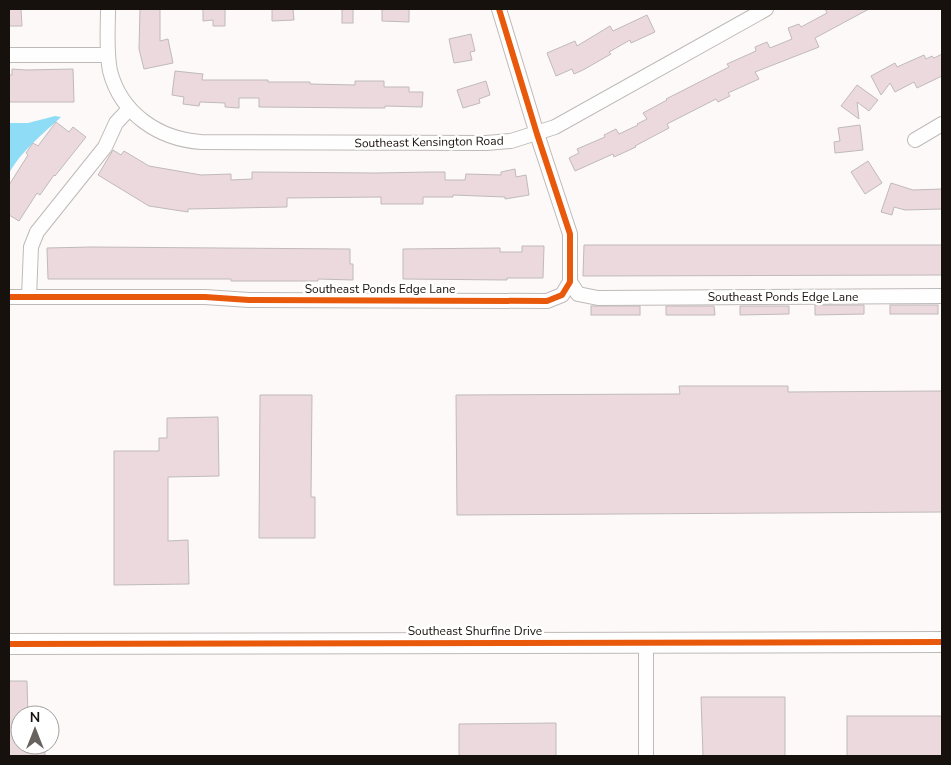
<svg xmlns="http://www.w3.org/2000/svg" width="951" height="765" font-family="'Nunito Sans',sans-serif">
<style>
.water{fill:#8fdcf6}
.building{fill:#ecd9de;stroke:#c0baba}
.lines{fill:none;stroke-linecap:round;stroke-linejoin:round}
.street-casing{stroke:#bebab8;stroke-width:16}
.secondary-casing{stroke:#bebab8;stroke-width:22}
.street{stroke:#fffefe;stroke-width:14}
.secondary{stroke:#fffefe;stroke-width:20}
.cycleway-casing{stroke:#fff;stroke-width:9}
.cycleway{stroke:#e8590c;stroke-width:6}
.labels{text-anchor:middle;stroke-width:5;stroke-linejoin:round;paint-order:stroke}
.street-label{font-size:12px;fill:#17110e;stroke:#fff}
</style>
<rect width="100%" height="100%" fill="#fcf9f8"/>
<path class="water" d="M 55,116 L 61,117 C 42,135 22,150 9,173 L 9,123 L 28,123 Z"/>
<g class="building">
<path d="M 9,9 L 21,9 L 22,26 L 9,26 Z"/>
<path d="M 140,9 L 160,9 L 160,41 L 168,39 L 173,63 L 144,69 L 139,49 Z"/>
<path d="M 203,9 L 225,9 L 225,26 L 213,26 L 213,20 L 203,21 Z"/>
<path d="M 272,9 L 293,9 L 294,20 L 272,21 Z"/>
<rect x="342" y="9" width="11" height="14"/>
<path d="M 382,9 L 409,9 L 409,22 L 382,21 Z"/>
<path d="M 825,9 L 869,9 L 815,38 L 819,47 L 755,72 L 759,79 L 728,93 L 730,96 L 718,102 L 716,99 L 667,124 L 669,128 L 635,146 L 636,147 L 614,157 L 613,154 L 575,171 L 569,158 L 579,153 L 577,149 L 605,137 L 604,135 L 616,129 L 619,134 L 638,125 L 637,124 L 647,119 L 643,113 L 667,100 L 666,99 L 729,67 L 727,64 L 756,51 L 755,47 L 767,42 L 770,48 L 792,39 L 788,28 L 799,24 L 801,27 L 827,13 Z"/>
<path d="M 647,15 L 655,32 L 631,43 L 630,40 L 609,52 L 611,54 L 583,70 L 574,74 L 572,69 L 556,76 L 547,53 L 575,41 L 577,46 L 610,26 L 613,31 Z"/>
<path d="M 471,34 L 475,51 L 470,52 L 472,60 L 454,63 L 449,39 Z"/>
<path d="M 942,54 L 942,76 L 917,88 L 914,82 L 895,92 L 890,83 L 881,95 L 871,76 L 895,63 L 897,67 L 924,55 L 926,59 L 932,56 L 934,58 Z"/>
<path d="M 12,69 L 26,70 L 73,69 L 74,102 L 9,102 L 9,75 L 12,75 Z"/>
<path d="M 175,71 L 203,74 L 202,80 L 268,80 L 268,82 L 310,82 L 310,84 L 355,85 L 355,81 L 384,81 L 384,87 L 409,87 L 409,92 L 423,92 L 422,107 L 385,106 L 385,108 L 370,108 L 259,107 L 259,98 L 239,98 L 239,108 L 225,107 L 225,103 L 200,102 L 199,106 L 183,104 L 184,97 L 172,95 Z"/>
<path d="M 486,81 L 490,95 L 479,99 L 480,103 L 463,108 L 457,90 Z"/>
<path d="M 857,85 L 878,100 L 869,111 L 857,102 L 859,119 L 841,106 Z"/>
<path d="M 56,122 L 69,132 L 73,127 L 86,137 L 55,176 L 54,175 L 40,195 L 37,193 L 19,221 L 9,215 L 9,185 L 28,155 L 26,153 L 33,143 L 38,146 Z"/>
<path d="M 860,125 L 863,150 L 835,153 L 834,142 L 840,141 L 838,128 Z"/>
<path d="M 113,150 L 121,155 L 124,151 L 149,166 L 201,175 L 231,174 L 231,180 L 252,179 L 252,172 L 375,173 L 431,172 L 445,172 L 445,180 L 465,180 L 466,174 L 501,175 L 501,172 L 515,169 L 516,177 L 526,175 L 529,195 L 505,199 L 505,197 L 453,195 L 453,197 L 423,197 L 423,204 L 381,204 L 381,197 L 287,198 L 287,207 L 188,209 L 188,212 L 149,206 L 98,175 Z"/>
<path d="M 868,161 L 882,183 L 865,194 L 851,172 Z"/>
<path d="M 891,183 L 913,190 L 942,189 L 942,209 L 905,210 L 894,207 L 892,215 L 881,212 Z"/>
<path d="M 584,245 L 942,245 L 942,275 L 583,276 Z"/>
<path d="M 522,246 L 544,246 L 543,278 L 507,278 L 507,280 L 403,279 L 403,249 L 500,248 L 500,252 L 522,252 Z"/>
<path d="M 91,247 L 350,249 L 350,264 L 353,264 L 353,280 L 318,279 L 318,281 L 231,281 L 231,279 L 48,279 L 47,248 Z"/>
<path d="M 815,305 L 864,305 L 864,314 L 815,315 Z"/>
<rect x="890" y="305" width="48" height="9"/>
<rect x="591" y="306" width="49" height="9"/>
<path d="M 666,306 L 714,306 L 715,315 L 666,315 Z"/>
<path d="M 740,306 L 789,306 L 789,314 L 740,315 Z"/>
<path d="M 679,386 L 788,386 L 788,392 L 942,391 L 942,512 L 457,515 L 456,395 L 680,394 Z"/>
<path d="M 260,395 L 312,395 L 311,497 L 315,497 L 315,538 L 259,538 Z"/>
<path d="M 218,417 L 219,476 L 168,477 L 168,541 L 188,540 L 189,584 L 114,585 L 114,451 L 159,451 L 159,438 L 167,438 L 167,418 Z"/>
<path d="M 9,681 L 27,681 L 28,715 L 20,715 L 20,745 L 45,745 L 45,756 L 9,756 Z"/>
<path d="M 701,697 L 785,697 L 785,756 L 703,756 Z"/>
<rect x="847" y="716" width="95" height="40"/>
<path d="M 556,723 L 556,756 L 459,756 L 459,724 Z"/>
</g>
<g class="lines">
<defs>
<g id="street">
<path d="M 108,9 C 108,29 106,51 110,71 C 121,114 159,139 201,142 L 486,143 L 511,141 L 555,127 L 766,9"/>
<path d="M 9,55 L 108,55"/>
<path d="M 915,140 L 942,124"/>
<path d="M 570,282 L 578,294 L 598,298 L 942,296"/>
<path d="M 9,297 L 205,297 L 249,300 L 547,301 L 562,295 L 570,282 L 570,234 L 537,134 L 499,9"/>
<path d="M 29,297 L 31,247 L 37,232 L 105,147 L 116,123 L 129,109"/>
<path d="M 646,642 L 646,756"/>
</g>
<path id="secondary" d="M 9,644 L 942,642"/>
</defs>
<use href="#street" class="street-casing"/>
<use href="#secondary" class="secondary-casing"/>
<use href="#street" class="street"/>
<use href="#secondary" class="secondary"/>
<defs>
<g id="cycleway">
<path d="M 9,297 L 205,297 L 249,300 L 547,301 L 562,295 L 570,282 L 570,234 L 537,134 L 499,9"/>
<path d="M 9,644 L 942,642"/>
</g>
</defs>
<use href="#cycleway" class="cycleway-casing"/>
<use href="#cycleway" class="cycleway"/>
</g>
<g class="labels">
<g class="street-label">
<text transform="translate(429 142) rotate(-1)" y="4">Southeast Kensington Road</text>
<text x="380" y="293">Southeast Ponds Edge Lane</text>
<text x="783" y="301">Southeast Ponds Edge Lane</text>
<text x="475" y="635">Southeast Shurfine Drive</text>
</g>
</g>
<rect width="951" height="765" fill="none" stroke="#17110e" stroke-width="20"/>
<g transform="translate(35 730)"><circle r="24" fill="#ffffff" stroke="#a2a09f"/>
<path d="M0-4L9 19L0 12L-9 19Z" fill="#676260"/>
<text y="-8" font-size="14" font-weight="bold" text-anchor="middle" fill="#17110e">N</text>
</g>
</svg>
